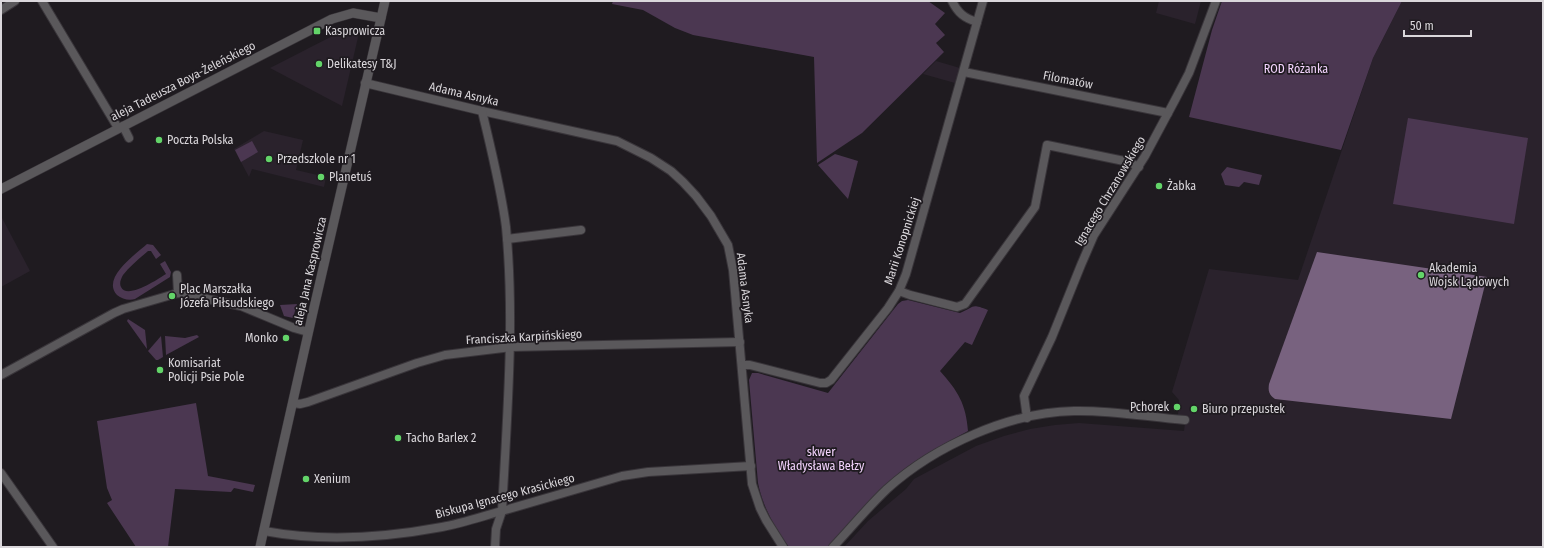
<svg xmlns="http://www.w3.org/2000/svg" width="1544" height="548" font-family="'Fira Sans Condensed',sans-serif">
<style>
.built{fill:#2a222c}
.green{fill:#4b3751}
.water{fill:#78627f}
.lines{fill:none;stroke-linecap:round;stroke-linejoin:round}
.minor-casing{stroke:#39353a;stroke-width:10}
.tertiary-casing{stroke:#39353a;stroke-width:10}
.minor{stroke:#5a585b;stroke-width:8}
.tertiary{stroke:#5a585b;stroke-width:9}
.poi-dot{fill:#63d469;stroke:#1f1b20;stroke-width:1.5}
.labels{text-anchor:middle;stroke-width:3.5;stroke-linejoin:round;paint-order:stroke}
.poi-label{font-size:12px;fill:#dad7db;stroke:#1f1b20;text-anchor:start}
.park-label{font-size:12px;fill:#f4d4fe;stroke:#1f1b20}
.street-label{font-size:12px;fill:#dad7db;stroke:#1f1b20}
</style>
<rect width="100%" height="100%" fill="#1f1b20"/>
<g class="built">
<path d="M 1159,1 L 1201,1 L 1195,24 L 1156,13 Z"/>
<path d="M 1402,1 L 1543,1 L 1543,547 L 844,547 L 868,521 L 906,489 L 914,479 L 976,446 L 1004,436 L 1030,429 L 1055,425 L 1079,423 L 1184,431 L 1186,415 L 1178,415 L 1179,400 L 1172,392 L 1209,269 L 1298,280 L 1373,58 Z"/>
<path d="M 350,27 L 359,33 L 342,106 L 270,68 Z"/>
<path d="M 936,61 L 960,68 L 955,83 L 923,74 Z"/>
<path d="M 264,131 L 303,140 L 296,170 L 326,177 L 324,187 L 252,169 L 249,177 L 234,149 Z"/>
<path d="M 1,216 L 30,271 L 1,287 Z"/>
</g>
<g class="green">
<path d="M 613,1 L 928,1 L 945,13 L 935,24 L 945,35 L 936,43 L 944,52 L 862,133 L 817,163 L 814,57 L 693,35 L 675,28 L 643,10 L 612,4 Z"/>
<path d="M 1222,1 L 1402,1 L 1373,58 L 1341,150 L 1189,117 L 1212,30 Z"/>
<path d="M 1408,118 L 1528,138 L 1514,224 L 1393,204 Z"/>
<path d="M 252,141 L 258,152 L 241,162 L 235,150 Z"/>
<path d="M 835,154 L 858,161 L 848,199 L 818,165 Z"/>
<path d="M 1227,167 L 1262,175 L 1259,185 L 1244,182 L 1239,187 L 1225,185 L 1221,174 Z"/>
<path d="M 147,244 L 153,245 L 161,255 L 156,259 L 151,251 L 148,251 C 140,258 130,266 123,275 C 121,279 119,283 121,287 C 127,300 158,279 166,274 L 160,264 L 165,261 L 171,272 L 170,277 L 135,299 C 129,301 122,299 117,295 C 101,278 136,254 147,244 Z"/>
<path d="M 908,300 L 960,313 C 975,307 970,303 988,310 L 972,345 L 965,342 L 940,371 C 958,391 966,404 968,431 C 946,443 923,455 903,470 C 875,492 852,522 828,547 L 789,547 C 774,527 763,507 758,483 L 749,380 L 752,373 L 758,373 L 828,393 L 898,304 L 902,301 Z"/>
<path d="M 297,304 L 293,318 L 284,316 L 280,305 Z"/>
<path d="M 128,319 L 145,330 L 147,349 L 127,321 Z"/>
<path d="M 197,335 L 199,337 L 166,355 L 165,336 L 185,338 Z"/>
<path d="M 161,336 L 163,357 L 158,360 L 156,360 L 148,351 Z"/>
<path d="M 196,403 L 208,476 L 255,485 L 253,492 L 234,488 L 231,492 L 175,489 L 168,547 L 136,547 L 107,503 L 112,500 L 107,488 L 97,421 Z"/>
</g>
<path class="water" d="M 1317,252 L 1487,277 L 1451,419 L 1275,399 C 1269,395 1268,391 1269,384 Z"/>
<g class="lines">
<defs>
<g id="minor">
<path d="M 42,1 L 118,128"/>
<path d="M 952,1 C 958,13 964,18 977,22"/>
<path d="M 1,10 L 15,1"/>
<path d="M 964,72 L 1168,113"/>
<path d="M 365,83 L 482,111 L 617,141 L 651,158 L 671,171 L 683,182 L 696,196 L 711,216 L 728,245 L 733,270 L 752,484 L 760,508 L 766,520 L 783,547"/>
<path d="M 482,111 C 491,149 501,188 506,227 C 515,321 507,416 502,511 L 496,529 L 495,547"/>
<path d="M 123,126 L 129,138"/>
<path d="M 507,239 L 581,230"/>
<path d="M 177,275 L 178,293 L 241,306 L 294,328 L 308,332"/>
<path d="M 899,291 L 910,295 L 957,307 L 965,304 L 1035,207 L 1047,145 L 1129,162 L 1139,167"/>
<path d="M 742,365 L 750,365 L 820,383 L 826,383 L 831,380 L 888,308 L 899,291 L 906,274 L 983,1"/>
<path d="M 1,375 L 114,313 L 123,309 L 178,293"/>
<path d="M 293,403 L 300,404 L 308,402 L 417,363 L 445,355 L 511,347 L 740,342"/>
<path d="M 1027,418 L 1024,396 L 1052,337 L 1081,265 L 1094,235 L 1145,156 L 1175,100 L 1189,73 L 1216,1"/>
<path d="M 1,473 L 53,547"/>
<path d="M 264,531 C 323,542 383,538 442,527 C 464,523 486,515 509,509 C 547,498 584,487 622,476 L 648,472 L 751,466"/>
<path d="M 833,547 C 851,528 868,507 887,489 C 935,446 1009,412 1074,411 C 1111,410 1148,417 1185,420"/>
</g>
<g id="tertiary">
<path d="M 1,189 L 332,19 L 353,13 L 381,18"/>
<path d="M 260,547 L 313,312 L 385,1"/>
</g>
</defs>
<use href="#minor" class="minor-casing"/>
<use href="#tertiary" class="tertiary-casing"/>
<use href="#minor" class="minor"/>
<use href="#tertiary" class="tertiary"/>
</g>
<g class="poi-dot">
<rect x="313" y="27" width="8" height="8" rx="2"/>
<circle cx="319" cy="64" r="4"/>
<circle cx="159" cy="140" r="4"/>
<circle cx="269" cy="159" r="4"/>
<circle cx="321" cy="177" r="4"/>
<circle cx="1159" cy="186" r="4"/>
<circle cx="1421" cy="275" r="4"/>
<circle cx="172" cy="296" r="4"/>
<circle cx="286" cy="338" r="4"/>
<circle cx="160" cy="370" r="4"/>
<circle cx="1177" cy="407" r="4"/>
<circle cx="1194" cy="409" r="4"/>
<circle cx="398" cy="438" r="4"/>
<circle cx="306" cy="479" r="4"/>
</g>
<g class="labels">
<g class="poi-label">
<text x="325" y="35">Kasprowicza</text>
<text x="327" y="68">Delikatesy T&amp;J</text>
<text x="167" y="144">Poczta Polska</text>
<text x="277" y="163">Przedszkole nr 1</text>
<text x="329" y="181">Planetuś</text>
<text x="1167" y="190">Żabka</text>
<text x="1429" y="272">Akademia<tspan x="1429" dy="14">Wojsk Lądowych</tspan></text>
<text x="180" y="293">Plac Marszałka<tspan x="180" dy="14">Józefa Piłsudskiego</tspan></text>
<text x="278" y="342" text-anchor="end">Monko</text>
<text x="168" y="367">Komisariat<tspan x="168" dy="14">Policji Psie Pole</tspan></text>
<text x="1169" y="411" text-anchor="end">Pchorek</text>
<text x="1202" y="413">Biuro przepustek</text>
<text x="406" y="442">Tacho Barlex 2</text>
<text x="314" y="483">Xenium</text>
</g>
<g class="park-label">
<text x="1296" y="73">ROD Różanka</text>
<text x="821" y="456">skwer<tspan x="821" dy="14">Władysława Bełzy</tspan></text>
</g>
<g class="street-label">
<text transform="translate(1068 80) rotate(11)" y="4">Filomatów</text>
<text transform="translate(183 81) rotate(-27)" y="4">aleja Tadeusza Boya-Żeleńskiego</text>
<text transform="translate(464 94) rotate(13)" y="4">Adama Asnyka</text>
<text transform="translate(1110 191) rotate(-59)" y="4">Ignacego Chrzanowskiego</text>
<text transform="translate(902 241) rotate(-72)" y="4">Marii Konopnickiej</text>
<text transform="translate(310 271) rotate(-77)" y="4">aleja Jana Kasprowicza</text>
<text transform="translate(745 288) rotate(83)" y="4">Adama Asnyka</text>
<text transform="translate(524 337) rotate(-3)" y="4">Franciszka Karpińskiego</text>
<text transform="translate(505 496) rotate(-15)" y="4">Biskupa Ignacego Krasickiego</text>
</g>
</g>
<rect width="1544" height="548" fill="none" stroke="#dad7db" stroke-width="4"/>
<path d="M1404 30v6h67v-6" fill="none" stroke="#dad7db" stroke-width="2"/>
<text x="1410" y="30" font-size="12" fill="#dad7db" stroke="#1f1b20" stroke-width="3" paint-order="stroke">50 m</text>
</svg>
